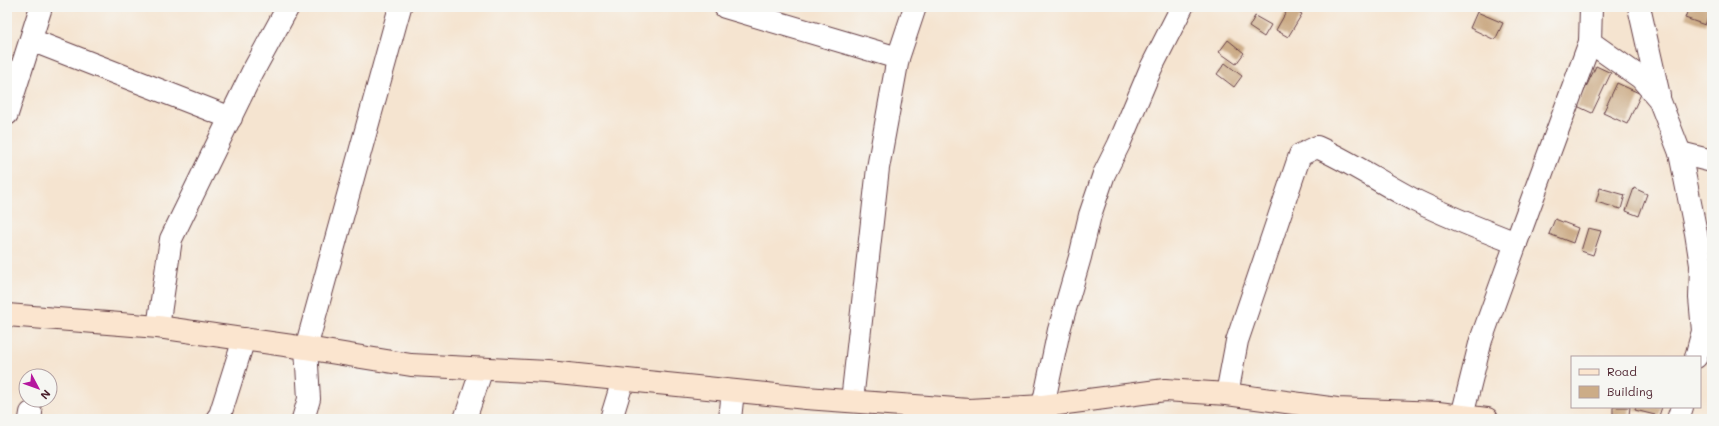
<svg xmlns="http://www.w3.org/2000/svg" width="1719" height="426" font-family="Mali,sans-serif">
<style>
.building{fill:#ccac87}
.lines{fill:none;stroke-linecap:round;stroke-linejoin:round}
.street-casing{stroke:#643d44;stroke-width:24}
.secondary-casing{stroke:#643d44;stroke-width:24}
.street{stroke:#fff;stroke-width:22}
.secondary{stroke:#fbe5cf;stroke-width:22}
</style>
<rect width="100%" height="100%" fill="#f6f6f2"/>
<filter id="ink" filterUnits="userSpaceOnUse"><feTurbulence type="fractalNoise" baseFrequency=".025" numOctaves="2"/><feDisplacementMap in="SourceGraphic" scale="8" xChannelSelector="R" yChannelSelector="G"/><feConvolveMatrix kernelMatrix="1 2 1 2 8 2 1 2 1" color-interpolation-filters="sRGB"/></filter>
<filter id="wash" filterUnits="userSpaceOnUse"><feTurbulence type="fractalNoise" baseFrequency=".012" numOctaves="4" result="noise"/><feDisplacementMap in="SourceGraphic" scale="16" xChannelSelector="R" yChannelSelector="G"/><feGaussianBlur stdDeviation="0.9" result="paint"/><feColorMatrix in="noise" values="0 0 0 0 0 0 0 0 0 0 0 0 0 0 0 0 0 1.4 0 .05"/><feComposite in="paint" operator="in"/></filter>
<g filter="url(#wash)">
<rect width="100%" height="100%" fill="#f5e4d0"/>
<g id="blocks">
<g class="building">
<path d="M 1289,7 L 1302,14 L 1288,37 L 1276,30 Z"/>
<path d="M 1689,7 L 1712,7 L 1705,25 L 1685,18 Z"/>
<path d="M 1477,12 L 1503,23 L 1495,40 L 1470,28 Z"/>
<path d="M 1255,16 L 1271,25 L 1264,37 L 1249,27 Z"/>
<path d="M 1228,40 L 1244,53 L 1236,64 L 1219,52 Z"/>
<path d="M 1225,63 L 1242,76 L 1234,87 L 1217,74 Z"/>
<path d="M 1596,66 L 1611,73 L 1592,113 L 1577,106 Z"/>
<path d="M 1617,83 L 1641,94 L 1627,124 L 1603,113 Z"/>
<path d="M 1600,188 L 1625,195 L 1621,209 L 1596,202 Z"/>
<path d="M 1634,188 L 1647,194 L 1639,216 L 1626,211 Z"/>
<path d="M 1555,219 L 1578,228 L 1573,243 L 1549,234 Z"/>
<path d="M 1588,228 L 1601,231 L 1593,255 L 1581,251 Z"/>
<path d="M 1613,407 L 1630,407 L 1629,415 L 1613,414 Z"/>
<path d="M 1636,407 L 1662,407 L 1659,416 L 1635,410 Z"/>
</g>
</g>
</g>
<g filter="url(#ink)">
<use href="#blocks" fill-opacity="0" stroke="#643d44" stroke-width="1"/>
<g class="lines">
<defs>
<g id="street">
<path d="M 725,7 L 898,58"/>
<path d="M 1591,7 L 1590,42 L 1641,78 L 1659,99 L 1680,153 L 1696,233 L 1701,265 L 1700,298 L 1703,331 L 1696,357"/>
<path d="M 1639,7 L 1659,96"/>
<path d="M 31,40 L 231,118"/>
<path d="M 7,114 L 41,7"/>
<path d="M 1680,153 L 1712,161"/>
<path d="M 1516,243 L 1590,42"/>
<path d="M 158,327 L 171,239 L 252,73 L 288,7"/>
<path d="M 1227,394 L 1237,341 L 1300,155 L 1317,147 C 1351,162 1381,183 1414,200 C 1447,216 1482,230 1516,243 L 1481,340 L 1462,416"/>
<path d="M 852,401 L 878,168 L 898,58 L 915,7"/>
<path d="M 1043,406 L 1059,330 L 1080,257 L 1090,215 L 1104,174 L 1119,144 L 1151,68 L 1182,7"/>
<path d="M 30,419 L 31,413"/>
<path d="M 217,419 L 220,415 L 244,339"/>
<path d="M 303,419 L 309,399 L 306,348 L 400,7"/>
<path d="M 465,419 L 482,369"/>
<path d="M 611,419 L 623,380"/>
<path d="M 730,419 L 733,391"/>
<path d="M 1678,419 L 1682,407"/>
</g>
<path id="secondary" d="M 7,315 L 158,327 L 306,348 L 411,365 L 548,372 L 806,398 L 969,410 L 1043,406 L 1165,390 L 1227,394 L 1337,409 L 1438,413 L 1487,419"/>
</defs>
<use href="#street" class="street-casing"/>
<use href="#secondary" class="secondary-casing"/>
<use href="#street" class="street"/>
<use href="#secondary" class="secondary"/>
</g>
</g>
<rect width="1719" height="426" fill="none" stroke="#f6f6f2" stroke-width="24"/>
<rect x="1571" y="356" width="130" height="52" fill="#f6f6f2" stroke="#b1a0a2"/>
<rect x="1579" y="369" width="20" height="6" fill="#fbe5cf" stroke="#b1a0a2"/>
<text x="1607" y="376" font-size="12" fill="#4a1f2b">Road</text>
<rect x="1579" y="386" width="20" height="12" fill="#ccac87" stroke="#b1a0a2"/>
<text x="1607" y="396" font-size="12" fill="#4a1f2b">Building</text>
<g transform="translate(38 388) rotate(131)"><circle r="19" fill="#f6f6f2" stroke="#b1a0a2"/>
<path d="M0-3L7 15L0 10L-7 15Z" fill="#b5179e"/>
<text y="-6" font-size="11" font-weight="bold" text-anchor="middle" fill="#4a1f2b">N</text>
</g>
</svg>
